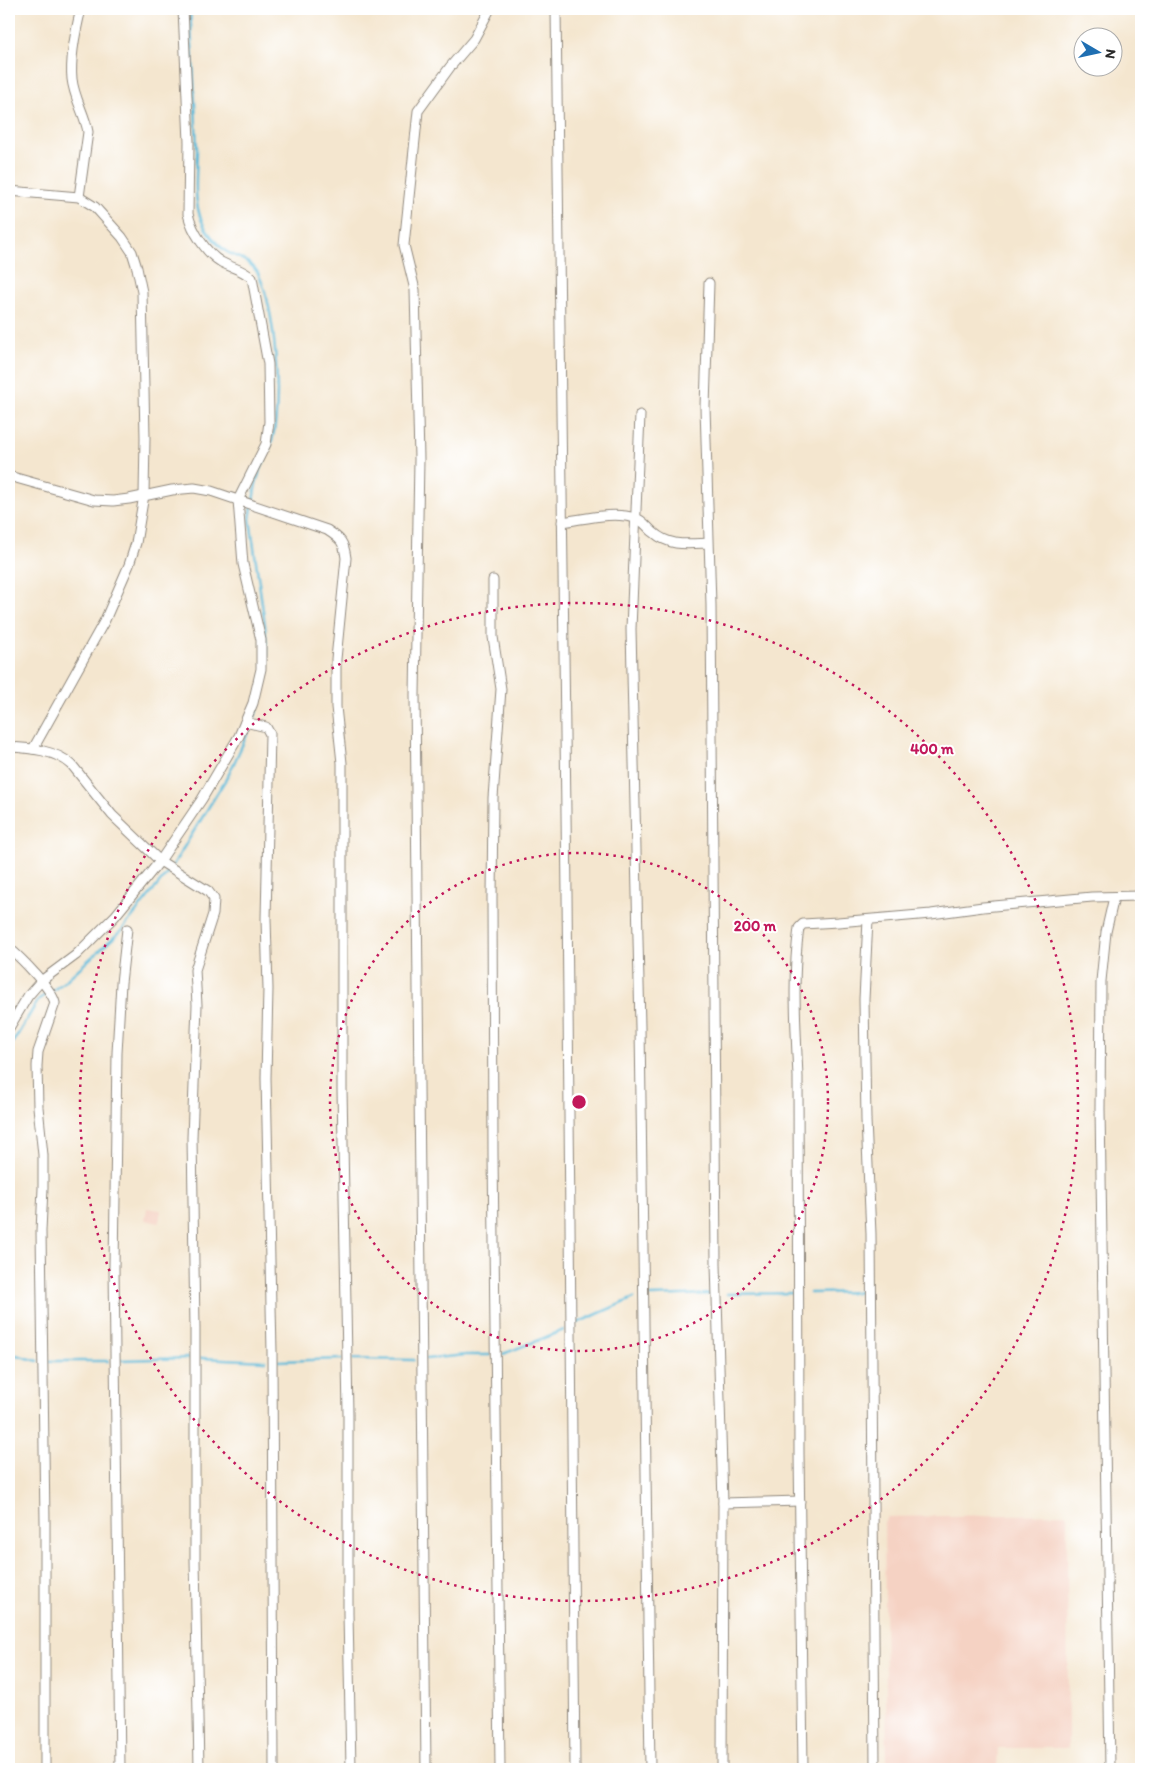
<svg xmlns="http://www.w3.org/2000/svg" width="1150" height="1778" font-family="Itim,sans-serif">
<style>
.built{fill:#f5d2c3}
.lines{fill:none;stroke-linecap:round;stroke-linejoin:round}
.stream{stroke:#5bbad9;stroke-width:2.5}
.minor-casing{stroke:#90887d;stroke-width:11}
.minor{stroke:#fff;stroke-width:9}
.ring{fill:none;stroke:#c2185b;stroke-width:2.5;stroke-dasharray:2.5 5}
.centre{fill:#c2185b;stroke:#fff;stroke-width:2.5}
.ring-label{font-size:15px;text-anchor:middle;font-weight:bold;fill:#c2185b;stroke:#fff;stroke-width:4;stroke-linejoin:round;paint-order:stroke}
</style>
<rect width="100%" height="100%" fill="#fff"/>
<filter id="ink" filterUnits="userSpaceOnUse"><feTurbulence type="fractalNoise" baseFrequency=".02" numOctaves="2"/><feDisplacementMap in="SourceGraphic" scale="10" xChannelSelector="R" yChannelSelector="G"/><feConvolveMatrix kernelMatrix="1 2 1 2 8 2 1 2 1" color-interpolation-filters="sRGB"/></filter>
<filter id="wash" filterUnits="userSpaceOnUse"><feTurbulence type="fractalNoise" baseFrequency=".0096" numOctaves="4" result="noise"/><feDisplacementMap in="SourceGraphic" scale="20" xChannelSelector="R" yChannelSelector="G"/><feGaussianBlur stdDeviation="1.12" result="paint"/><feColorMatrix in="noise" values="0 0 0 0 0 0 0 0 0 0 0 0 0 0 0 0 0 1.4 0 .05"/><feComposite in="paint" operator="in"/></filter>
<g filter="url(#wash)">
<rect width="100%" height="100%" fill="#f4e6cf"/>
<g class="built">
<path d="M 147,1208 L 161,1210 L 159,1223 L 145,1220 Z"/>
<path d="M 1067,1514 L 1068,1748 L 998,1748 L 997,1769 L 887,1769 L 884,1522 L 888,1517 Z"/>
</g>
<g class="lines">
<g class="stream">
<path d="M 190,9 C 193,55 195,102 197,149 C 197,171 193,195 200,216 C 203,228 217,245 227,252 C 238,258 251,261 258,273 C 276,310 282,401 272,441 C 268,454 261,466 257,480 C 255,487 254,495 253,502"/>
<path d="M 252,507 L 250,519 L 265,625 L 268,664 L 261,698 L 253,721"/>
<path d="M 173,865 L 229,774 L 251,726"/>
<path d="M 52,991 L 64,982 L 121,931 L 169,871"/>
<path d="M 9,1049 L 39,999 L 47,994"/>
<path d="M 810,1293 L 867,1292"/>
<path d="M 727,1294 L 796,1293"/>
<path d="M 651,1296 L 712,1294"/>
<path d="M 577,1323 L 634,1298"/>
<path d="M 9,1353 L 38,1361"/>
<path d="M 503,1354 L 564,1330"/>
<path d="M 201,1358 L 266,1361"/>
<path d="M 353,1359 L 414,1360"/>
<path d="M 426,1359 L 466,1355 L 490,1355"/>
<path d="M 121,1360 L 189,1358"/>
<path d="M 47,1361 L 108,1361"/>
<path d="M 278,1361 L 342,1359"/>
</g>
</g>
</g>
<g filter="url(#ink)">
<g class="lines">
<defs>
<g id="minor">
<path d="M 556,9 L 567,894 L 575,1769"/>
<path d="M 9,191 L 79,197 L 95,207 L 122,237 L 132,252 L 137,268 L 142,292 L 145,438 L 144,495 L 136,543 L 129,565 L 105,620 L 33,749"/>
<path d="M 79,197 L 88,132 C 85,114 74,98 72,79 C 70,59 76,29 81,9"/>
<path d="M 709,283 L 705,407 L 711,605 L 716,1264 L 723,1503 L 722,1769"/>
<path d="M 640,415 L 631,629 L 640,1027 L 650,1769"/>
<path d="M 9,476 L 94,500 L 113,501 L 129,499 L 172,490 L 194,488 L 211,491 L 327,530 C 341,539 344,542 346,558 L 336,659 L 336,707 L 342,763 L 342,1089 L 348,1414 L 348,1613 L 351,1769"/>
<path d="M 562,522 C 585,519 613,511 635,518 C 642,519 648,528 653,532 C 670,547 687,544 708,543"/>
<path d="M 493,580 L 493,637 L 501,689 L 493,798 L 492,898 L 493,1154 L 500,1769"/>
<path d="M 245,722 L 266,727 L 270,734 L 266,919 L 268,989 L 266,1078 L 272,1352 L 274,1769"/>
<path d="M 9,747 C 30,748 56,750 72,765 L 112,815 L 160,861 L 208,891 L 214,899 L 213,914 L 195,970 L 197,1005 L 192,1138 L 195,1328 L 195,1559 L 199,1769"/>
<path d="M 868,920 L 864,999 L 866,1120 L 871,1234 L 875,1769"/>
<path d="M 9,948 C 21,958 52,989 55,1003 L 38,1052 L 37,1066 L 38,1107 L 43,1155 L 43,1188 L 41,1231 L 45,1522 L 45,1769"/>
<path d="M 9,1028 L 28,996 L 41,981 L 76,955 L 115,916 L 160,861 L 202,799 L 239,736 L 253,703 L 261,669 L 261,640 L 243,564 L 238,500 L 266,444 L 269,422 L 268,364 L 252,278 C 240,268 234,269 221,262 C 206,253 192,231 188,214 L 189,142 L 183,9"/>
<path d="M 723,1503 L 800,1501"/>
<path d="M 120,1769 L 114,1267 L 117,1053 L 121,983 L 127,929"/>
<path d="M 426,1769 L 415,695 L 419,459 L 415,290 L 404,245 L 418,111 L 450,67 L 474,39 L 490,9"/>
<path d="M 803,1769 L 799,1453 L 798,1077 C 796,1028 792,977 799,928 L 803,924 L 838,922 L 931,914 L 983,907 L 1092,897 L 1141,896"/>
<path d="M 1110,1769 L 1100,1109 L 1101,981 L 1106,932 L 1114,897"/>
</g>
</defs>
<use href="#minor" class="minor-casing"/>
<use href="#minor" class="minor"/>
</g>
</g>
<g class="ring">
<circle cx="579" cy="1102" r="249"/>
<circle cx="579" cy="1102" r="499"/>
</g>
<circle cx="579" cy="1102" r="8" class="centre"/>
<g class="ring-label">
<text x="932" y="754">400 m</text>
<text x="755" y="931">200 m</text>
</g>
<rect width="1150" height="1778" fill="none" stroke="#fff" stroke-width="30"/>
<g transform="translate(1098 52) rotate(99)"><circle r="24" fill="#ffffff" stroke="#aaaaaa"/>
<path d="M0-4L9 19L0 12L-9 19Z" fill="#1f6fb2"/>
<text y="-8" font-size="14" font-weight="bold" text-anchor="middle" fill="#2b2b2b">N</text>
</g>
</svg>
